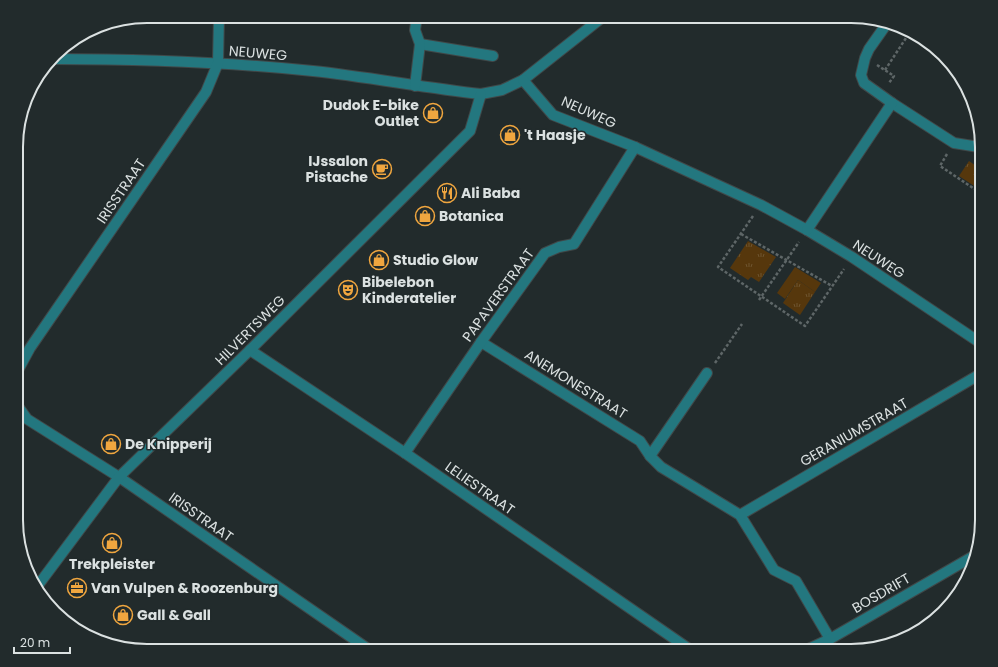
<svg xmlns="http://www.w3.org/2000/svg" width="998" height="667" font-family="Poppins,sans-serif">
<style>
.grass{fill:#56370c}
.park{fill:url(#park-tufts)}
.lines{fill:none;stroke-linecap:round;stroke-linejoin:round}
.minor-casing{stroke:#404849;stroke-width:12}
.path{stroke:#5e6667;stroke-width:2.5;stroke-dasharray:3 2;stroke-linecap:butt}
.minor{stroke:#23777f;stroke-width:10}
.labels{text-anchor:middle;stroke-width:3;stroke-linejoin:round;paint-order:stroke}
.street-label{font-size:14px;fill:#dbe1e1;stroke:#222b2c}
.poi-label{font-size:14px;font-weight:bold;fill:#dbe1e1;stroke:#222b2c;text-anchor:start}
.rim{fill:none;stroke:#dbe1e1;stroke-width:2}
</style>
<defs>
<pattern id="park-tufts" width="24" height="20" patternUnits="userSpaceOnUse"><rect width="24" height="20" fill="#56370c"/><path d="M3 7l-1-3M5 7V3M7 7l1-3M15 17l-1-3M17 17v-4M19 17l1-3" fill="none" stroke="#6e542f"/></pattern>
</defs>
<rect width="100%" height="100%" fill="#222b2c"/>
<path class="grass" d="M 795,267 L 821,283 L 815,292 L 798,280 L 785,299 L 777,293 Z"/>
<g class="park">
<path d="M 969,161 L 982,170 L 982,191 L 959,176 Z"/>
<path d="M 748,241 L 776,257 L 759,282 L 751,277 L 748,280 L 730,268 Z"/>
<path d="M 798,280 L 815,292 L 800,315 L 783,303 Z"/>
</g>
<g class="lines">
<defs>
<g id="minor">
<path d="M 420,44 L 493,56"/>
<path d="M 52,59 C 139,59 226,62 313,71 C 369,77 425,88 481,94 L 502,90 L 523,80 L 604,16"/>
<path d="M 523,80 L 553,115 L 635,147 L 761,205 L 807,230 L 852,257 L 982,344"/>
<path d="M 415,86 L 420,44 L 415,30 L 417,16"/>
<path d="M 892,103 L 954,143 L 979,147 L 982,150"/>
<path d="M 807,230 L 892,103 L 864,83 L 861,75 L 865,58 L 869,49 L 888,22"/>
<path d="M 481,342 L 640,441 L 650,456 L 661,467 L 740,515 L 774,570 L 796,581 L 830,639"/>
<path d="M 250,350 L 405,453 L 692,651"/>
<path d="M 17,372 L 30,348 L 206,92 L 218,63 L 219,16"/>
<path d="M 17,405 L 27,419 L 119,477 L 371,651"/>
<path d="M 405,453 L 481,342 L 545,253 L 559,247 L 574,244 L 635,147"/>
<path d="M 650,456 L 707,373"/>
<path d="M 740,515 L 982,373"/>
<path d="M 36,588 L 119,477 L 250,350 L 470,131 L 481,94"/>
<path d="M 804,651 L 830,639 L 972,557"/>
</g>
</defs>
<use href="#minor" class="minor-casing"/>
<g class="path">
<path d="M 877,65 L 894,76 L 889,83"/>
<path d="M 885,70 L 910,32"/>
<path d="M 947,154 L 940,166 L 982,194"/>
<path d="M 753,216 L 718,267 L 805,326 L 844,269"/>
<path d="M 741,234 L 832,286"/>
<path d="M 759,300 L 799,242"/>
<path d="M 715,363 L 742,324"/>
</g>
<use href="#minor" class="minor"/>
</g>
<defs>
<symbol id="shop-ring" viewBox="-11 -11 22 22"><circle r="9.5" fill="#222b2c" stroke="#f0a63f" stroke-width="1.5"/><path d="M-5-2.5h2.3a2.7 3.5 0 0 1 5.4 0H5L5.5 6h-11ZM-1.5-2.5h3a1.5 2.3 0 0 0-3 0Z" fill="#f0a63f"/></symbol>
<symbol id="cafe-ring" viewBox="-11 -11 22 22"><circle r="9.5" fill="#222b2c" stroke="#f0a63f" stroke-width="1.5"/><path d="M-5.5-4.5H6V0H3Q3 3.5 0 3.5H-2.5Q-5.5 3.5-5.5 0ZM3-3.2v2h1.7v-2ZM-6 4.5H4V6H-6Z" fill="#f0a63f"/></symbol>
<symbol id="restaurant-ring" viewBox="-11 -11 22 22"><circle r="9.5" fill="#222b2c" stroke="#f0a63f" stroke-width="1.5"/><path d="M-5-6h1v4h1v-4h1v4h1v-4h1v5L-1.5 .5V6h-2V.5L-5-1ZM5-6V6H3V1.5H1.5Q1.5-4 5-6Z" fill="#f0a63f"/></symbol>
<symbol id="theatre-ring" viewBox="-11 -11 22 22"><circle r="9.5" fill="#222b2c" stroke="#f0a63f" stroke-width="1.5"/><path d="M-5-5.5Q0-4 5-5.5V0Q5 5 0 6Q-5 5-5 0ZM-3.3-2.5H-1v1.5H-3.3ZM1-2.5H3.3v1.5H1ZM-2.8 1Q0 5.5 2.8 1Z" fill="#f0a63f"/></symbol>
<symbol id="office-ring" viewBox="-11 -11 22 22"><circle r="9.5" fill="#222b2c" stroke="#f0a63f" stroke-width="1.5"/><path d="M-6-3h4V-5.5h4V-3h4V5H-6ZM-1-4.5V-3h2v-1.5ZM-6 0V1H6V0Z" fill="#f0a63f"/></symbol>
</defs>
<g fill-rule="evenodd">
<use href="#shop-ring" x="422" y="102" width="22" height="22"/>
<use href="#shop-ring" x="499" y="124" width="22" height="22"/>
<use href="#cafe-ring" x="371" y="158" width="22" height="22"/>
<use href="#restaurant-ring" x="436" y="182" width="22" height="22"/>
<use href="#shop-ring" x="414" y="205" width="22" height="22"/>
<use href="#shop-ring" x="368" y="249" width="22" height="22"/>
<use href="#theatre-ring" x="337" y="279" width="22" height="22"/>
<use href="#shop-ring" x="100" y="433" width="22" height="22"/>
<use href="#shop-ring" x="101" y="532" width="22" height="22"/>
<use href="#office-ring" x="66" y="577" width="22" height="22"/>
<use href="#shop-ring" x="112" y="604" width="22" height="22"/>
</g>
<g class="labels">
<g class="street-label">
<text transform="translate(258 53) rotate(5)" y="5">NEUWEG</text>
<text transform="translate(589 112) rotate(24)" y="5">NEUWEG</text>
<text transform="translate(121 191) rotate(-56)" y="5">IRISSTRAAT</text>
<text transform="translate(879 259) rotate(33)" y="5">NEUWEG</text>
<text transform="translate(498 295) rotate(-54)" y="5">PAPAVERSTRAAT</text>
<text transform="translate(250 330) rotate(-45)" y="5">HILVERTSWEG</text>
<text transform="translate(576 384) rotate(32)" y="5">ANEMONESTRAAT</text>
<text transform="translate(854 432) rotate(-30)" y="5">GERANIUMSTRAAT</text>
<text transform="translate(480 488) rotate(35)" y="5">LELIESTRAAT</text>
<text transform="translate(201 517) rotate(35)" y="5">IRISSTRAAT</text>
<text transform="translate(881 593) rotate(-30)" y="5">BOSDRIFT</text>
</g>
<g class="poi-label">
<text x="419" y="110" text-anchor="end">Dudok E-bike<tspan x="419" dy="16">Outlet</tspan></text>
<text x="524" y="140">'t Haasje</text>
<text x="368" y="166" text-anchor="end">IJssalon<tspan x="368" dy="16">Pistache</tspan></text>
<text x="461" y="198">Ali Baba</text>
<text x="439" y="221">Botanica</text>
<text x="393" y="265">Studio Glow</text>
<text x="362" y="287">Bibelebon<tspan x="362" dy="16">Kinderatelier</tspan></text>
<text x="125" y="449">De Knipperij</text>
<text x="112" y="569" text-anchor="middle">Trekpleister</text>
<text x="91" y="593">Van Vulpen &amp; Roozenburg</text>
<text x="137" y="620">Gall &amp; Gall</text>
</g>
</g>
<path d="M0 0H998V667H0ZM147 23H851A124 124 0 0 1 975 147V520A124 124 0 0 1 851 644H147A124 124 0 0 1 23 520V147A124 124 0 0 1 147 23Z" fill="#222b2c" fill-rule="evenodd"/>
<path class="rim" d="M147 23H851A124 124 0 0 1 975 147V520A124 124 0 0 1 851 644H147A124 124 0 0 1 23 520V147A124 124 0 0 1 147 23Z"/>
<path d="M14 647v6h56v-6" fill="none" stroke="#dbe1e1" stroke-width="2"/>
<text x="20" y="647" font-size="12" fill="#dbe1e1" stroke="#222b2c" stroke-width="3" paint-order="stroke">20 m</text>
</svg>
